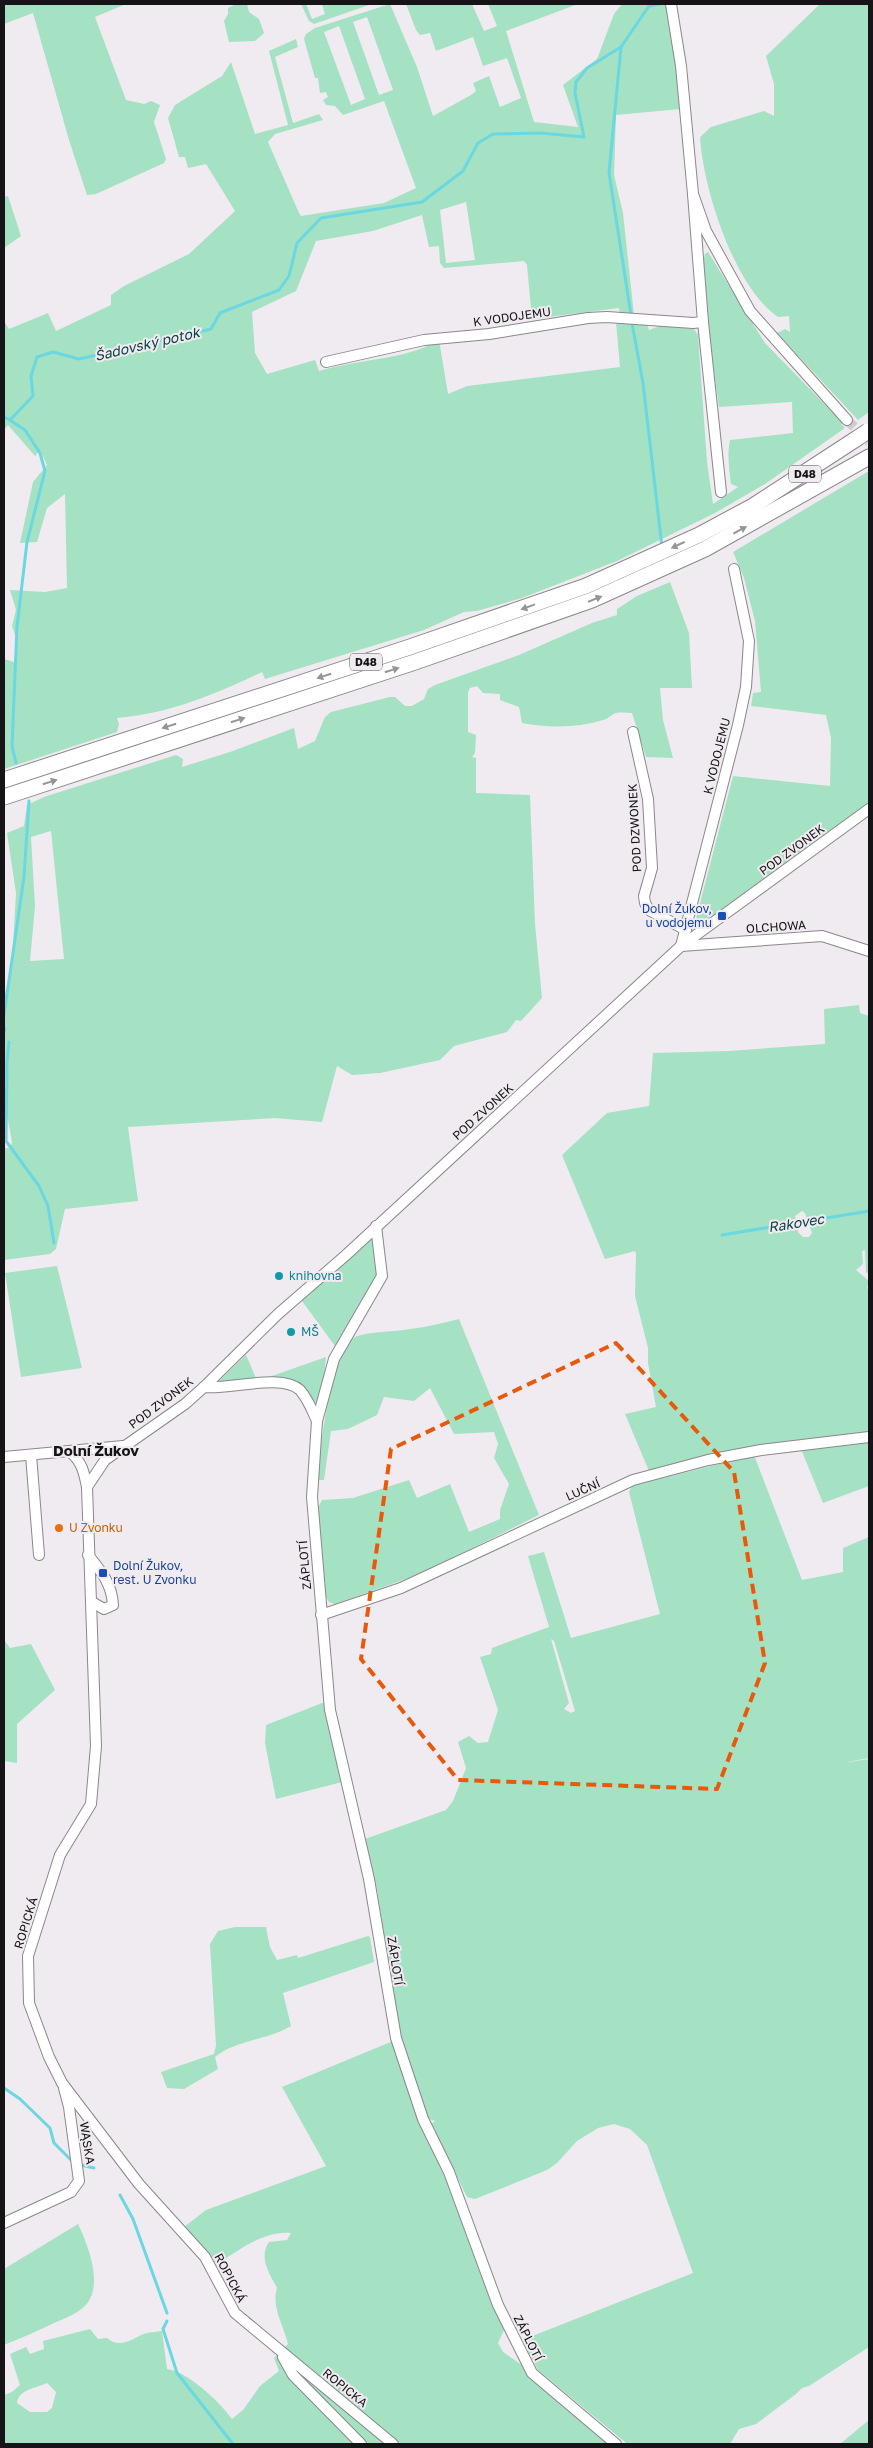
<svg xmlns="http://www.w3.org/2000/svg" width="873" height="2448" font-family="'Golos Text',sans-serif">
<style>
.green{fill:#a4e2c3;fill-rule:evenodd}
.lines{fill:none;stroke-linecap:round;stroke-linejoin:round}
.stream{stroke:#6bd7e1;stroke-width:3}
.minor-tunnel{stroke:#cfcbcf;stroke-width:10;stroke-dasharray:10 5;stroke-linecap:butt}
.minor-casing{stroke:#8b878b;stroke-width:12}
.highway-casing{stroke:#8b878b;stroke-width:17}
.minor{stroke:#fff;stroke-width:10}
.highway{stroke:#fff;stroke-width:15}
.highway-bridge-casing{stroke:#8b878b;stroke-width:17;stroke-linecap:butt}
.highway-bridge{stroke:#fff;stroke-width:15}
.oneway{fill:#969596}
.marked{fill:none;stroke:#e8590c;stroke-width:4;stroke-dasharray:10 6;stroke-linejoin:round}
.transit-dot{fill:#1a4fb4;stroke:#f0ebf0;stroke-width:2}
.culture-dot{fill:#0f9aa8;stroke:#f0ebf0;stroke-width:2}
.food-dot{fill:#e8710a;stroke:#f0ebf0;stroke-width:2}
.labels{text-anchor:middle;stroke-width:4;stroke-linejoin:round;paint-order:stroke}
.shield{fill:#f0ebf0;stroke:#575457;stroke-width:1}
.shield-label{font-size:11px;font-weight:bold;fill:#161416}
.street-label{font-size:12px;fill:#161416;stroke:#f0ebf0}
.transit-label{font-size:12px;fill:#164399;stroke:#f0ebf0;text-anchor:end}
.culture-label{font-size:12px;fill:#0d838f;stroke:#f0ebf0;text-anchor:start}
.food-label{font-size:12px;fill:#c56008;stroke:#f0ebf0;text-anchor:start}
.water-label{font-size:14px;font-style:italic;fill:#0d4045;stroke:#f0ebf0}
.quarter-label{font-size:15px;font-weight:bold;fill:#161416;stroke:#f0ebf0}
</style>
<rect width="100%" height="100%" fill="#f0ebf0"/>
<g class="green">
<path d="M 4,4 L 126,4 L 95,17 L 126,100 L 144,104 L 151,101 L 160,105 L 154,122 L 166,159 L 164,163 L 96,194 L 87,195 L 69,140 L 33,13 L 4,24 Z"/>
<path d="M 236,4 L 247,4 L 249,12 L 259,19 L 264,33 L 255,41 L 229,42 L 224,21 L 228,14 L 228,8 Z"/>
<path d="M 301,4 L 306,4 L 312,19 L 325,14 L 322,4 L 372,4 L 314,24 L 309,21 Z"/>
<path d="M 390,4 L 417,67 L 433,116 L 471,95 L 476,91 L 473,83 L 489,76 L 500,107 L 521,98 L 507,58 L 483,66 L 473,37 L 436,51 L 430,33 L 420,35 L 416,30 L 406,4 L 472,4 L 484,31 L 497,26 L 488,4 L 578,4 L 506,31 L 534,122 L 578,127 L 563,85 L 597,59 L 614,14 L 622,4 L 666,4 L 676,61 L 680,109 L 616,115 L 614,175 L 623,213 L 634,315 L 620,315 L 619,308 L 532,319 L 527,265 L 524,261 L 444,268 L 440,263 L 439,246 L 429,247 L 422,215 L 373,231 L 316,241 L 296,291 L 252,312 L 255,353 L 267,374 L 315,360 L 319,371 C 357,359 407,360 439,340 L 448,394 L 467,386 L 620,367 L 616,322 L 647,324 L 649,330 L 660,326 L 694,329 L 698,335 L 707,462 L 713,504 L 738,487 L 731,484 C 729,468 727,455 730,440 L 793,433 L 792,402 L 719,407 L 709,337 L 703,261 L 705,254 L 708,252 L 765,343 L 843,423 L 841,424 L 845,428 L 765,484 L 715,513 L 617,561 L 522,598 L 477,611 L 464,612 L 424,630 L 265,679 L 262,672 C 216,694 169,714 117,718 L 119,724 L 117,732 L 4,769 L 4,659 L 14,662 L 18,643 L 12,626 L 16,610 L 10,590 L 45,592 L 67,588 L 65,494 L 47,508 L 37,542 L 20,543 L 33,482 L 47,465 L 40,450 L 35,456 L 8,425 L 4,430 L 4,321 L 9,329 L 48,313 L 56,331 L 111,305 L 111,295 L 124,286 L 189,254 L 235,211 L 206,164 L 188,168 L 185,157 L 179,157 L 168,118 L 175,105 L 222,76 L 231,62 L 255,134 L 288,125 L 269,51 L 296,39 L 298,47 L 275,57 L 293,123 L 319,114 L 323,120 L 275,134 L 268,142 L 299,213 L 301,216 L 384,203 L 416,188 L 384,101 L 343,115 L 335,106 L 326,105 L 323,100 L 328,97 L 326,92 L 320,93 L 318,78 L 315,78 L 304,39 L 306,34 L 315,28 ZM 367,17 L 393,90 L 379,95 L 353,22 ZM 339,26 L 365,99 L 351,105 L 324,32 ZM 466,202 L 475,260 L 446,263 L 440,210 Z"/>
<path d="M 820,4 L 869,4 L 869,412 L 858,420 L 777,333 L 785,329 L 790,332 L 789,316 L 778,317 C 734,287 703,188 700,137 L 711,127 L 764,111 L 774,116 L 774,84 L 766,56 Z"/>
<path d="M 8,196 L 21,236 L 4,248 L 4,197 Z"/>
<path d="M 869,471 L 869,802 L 693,930 L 733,776 L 830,786 L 831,738 L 826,715 L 751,706 L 753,693 L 761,692 L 755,621 L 744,578 L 733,552 Z"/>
<path d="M 670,582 L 689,633 L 692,688 L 660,688 L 663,720 L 673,758 L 646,757 L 632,713 C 627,713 621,712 616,713 C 612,714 608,719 603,720 C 576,728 549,728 522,723 L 519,707 L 500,700 L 500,694 L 483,693 L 477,686 L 470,688 L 468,692 L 468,732 L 476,735 L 475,753 L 472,757 L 476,758 L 476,793 L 530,795 L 535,924 L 542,998 L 521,1021 L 516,1020 L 507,1032 L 454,1046 L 440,1060 L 380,1073 L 352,1075 L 337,1066 L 322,1122 L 275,1118 L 128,1127 L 138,1201 L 65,1209 L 56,1249 L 50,1254 L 4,1260 L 4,1148 L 10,1148 L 12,1142 L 4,1098 L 4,998 L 12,964 L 16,893 L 7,833 L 24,826 L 27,805 L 44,797 L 176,755 L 183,759 L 182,767 L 230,752 L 294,728 L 298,749 L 315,741 L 325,717 L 331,712 L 390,697 L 395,697 L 405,706 L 412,706 L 424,699 L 428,689 L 435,685 L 519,655 L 592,623 L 617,615 L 617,609 L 637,596 ZM 51,831 L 64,959 L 30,961 L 35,906 L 31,837 Z"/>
<path d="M 859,1005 L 860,1013 L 869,1016 L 869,1274 L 866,1272 L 865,1250 L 862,1251 L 863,1264 L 856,1270 L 869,1281 L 867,1288 L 869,1290 L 869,1433 L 649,1471 L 625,1414 L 656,1407 L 648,1363 L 648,1348 L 635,1296 L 636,1254 L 635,1251 L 605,1259 L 562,1155 L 607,1113 L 649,1106 L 653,1053 L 729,1051 L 825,1044 L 824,1009 ZM 802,1211 L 805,1213 L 812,1233 L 809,1237 L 803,1237 L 798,1232 L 795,1216 Z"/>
<path d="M 370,1239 L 373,1239 L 377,1274 L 335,1346 L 302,1301 Z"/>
<path d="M 57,1266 L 82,1368 L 21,1377 L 5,1273 Z"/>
<path d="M 459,1319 L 539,1515 L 420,1574 L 335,1604 L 329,1602 L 324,1594 L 317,1510 L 322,1500 L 353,1498 L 409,1480 L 417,1498 L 450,1484 L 469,1532 L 500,1519 L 500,1510 L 509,1484 L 494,1458 L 498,1444 L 494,1432 L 454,1434 L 430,1388 L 414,1401 L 384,1397 L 377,1415 L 348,1429 L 331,1431 L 324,1480 L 317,1480 C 320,1454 330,1345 357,1336 C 374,1331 393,1332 410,1329 C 427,1327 443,1323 459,1319 Z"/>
<path d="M 246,1355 L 256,1378 L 217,1383 Z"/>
<path d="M 326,1357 L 324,1378 L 317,1404 C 301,1384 293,1378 266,1378 Z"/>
<path d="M 869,1441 L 869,1486 L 823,1503 L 801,1449 Z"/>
<path d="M 754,1455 L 802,1580 L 843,1572 L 843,1548 L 869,1537 L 869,1758 L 842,1763 L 869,1759 L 869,2347 L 809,2386 L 802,2388 L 796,2394 L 756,2424 L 739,2429 L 730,2444 L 626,2443 L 538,2370 L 522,2340 L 693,2273 L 647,2145 L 630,2129 L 614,2124 L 598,2128 L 577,2141 L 557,2163 L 547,2170 L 475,2199 L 467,2197 L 431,2124 L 435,2121 L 429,2119 L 426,2114 L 400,2041 L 377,1889 L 365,1839 L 446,1810 L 453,1801 L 466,1768 L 458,1742 L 469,1736 L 478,1743 L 488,1742 L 498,1710 L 480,1657 L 491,1654 L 492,1648 L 549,1627 L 528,1556 L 544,1552 L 571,1638 L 660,1614 L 629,1492 L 632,1486 ZM 551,1639 L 554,1641 L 575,1711 L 571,1713 L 564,1709 L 569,1703 Z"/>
<path d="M 4,1640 L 10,1648 L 31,1644 L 55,1690 L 17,1724 L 17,1763 L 4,1761 Z"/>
<path d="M 322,1703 L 325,1703 L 342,1782 L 276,1799 L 265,1743 L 266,1725 Z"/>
<path d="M 235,1927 L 266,1927 L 270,1947 L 277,1960 L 297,1955 L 298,1958 L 368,1936 L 370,1937 L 374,1962 L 283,1993 L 291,2026 C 268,2040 236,2040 215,2057 L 218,2069 L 184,2089 L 167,2088 L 161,2072 L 214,2054 L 216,2045 L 210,1944 L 218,1931 Z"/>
<path d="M 393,2041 L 420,2125 L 457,2203 L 504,2330 L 498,2343 L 503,2352 L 522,2365 L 536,2383 L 609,2444 L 4,2444 L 4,2395 L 12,2392 L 20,2385 L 10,2354 L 26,2347 L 30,2354 L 44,2349 L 43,2341 L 90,2329 L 98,2339 L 107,2338 C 118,2348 130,2341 141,2335 C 147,2332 156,2332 162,2331 L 167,2369 C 187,2371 220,2402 232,2419 L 243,2410 L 260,2386 L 279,2371 L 274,2358 L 288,2344 C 284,2326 271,2307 277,2288 C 270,2274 258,2258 269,2242 L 287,2240 L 291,2233 C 263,2230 239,2251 215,2265 L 208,2252 L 184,2227 L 206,2210 L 326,2166 L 282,2087 ZM 47,2383 L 56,2392 L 52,2408 L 47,2412 L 30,2412 L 17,2403 C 18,2390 36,2388 47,2383 Z"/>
<path d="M 78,2224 C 88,2245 105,2287 84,2307 C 75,2315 60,2320 50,2325 C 35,2332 19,2339 4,2345 L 4,2269 Z"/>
<path d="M 869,2420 L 869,2444 L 840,2444 Z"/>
</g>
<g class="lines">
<g class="stream">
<path d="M 621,47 L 609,173 L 631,315"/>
<path d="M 632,323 L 643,383 L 662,547"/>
<path d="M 4,417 L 10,420 L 33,396 L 31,376 L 37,357 L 53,352 L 79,359 L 211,329 L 220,313 L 279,290 L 289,276 L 297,243 L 321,218 L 422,202 L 463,171 L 478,143 L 493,134 L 540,133 L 584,137 L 575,93 L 576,82 L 587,68 L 621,47 L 649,6 L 659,4"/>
<path d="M 10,420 L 25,430 L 40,453 L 45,471 L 27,542 L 17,627 L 12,746 L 16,763"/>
<path d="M 4,1015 L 24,877 L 29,801"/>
<path d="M 4,1027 L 5,1030"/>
<path d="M 9,1042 L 7,1061 L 6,1141 L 39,1186 L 48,1206 L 54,1243"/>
<path d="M 722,1235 L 869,1211"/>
<path d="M 4,2088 L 20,2099 L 50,2128 L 54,2143 L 73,2162"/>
<path d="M 81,2165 L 94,2168"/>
<path d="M 120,2195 L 133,2219 L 167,2313"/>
<path d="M 167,2321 L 163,2329 L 177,2373 L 233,2444"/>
</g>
<path class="minor-tunnel" d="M 847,420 L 869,442"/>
<defs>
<g id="minor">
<path d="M 671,4 L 681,66 L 693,194 L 706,231 L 750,311 L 847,420"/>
<path d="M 703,322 L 721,492"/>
<path d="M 326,362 L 424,340 L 489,334 L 588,318 L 607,317 L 693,323 L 703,322 L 693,194"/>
<path d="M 734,569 L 749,641 L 746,687 L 738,725 L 681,946 L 822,936 L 869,951"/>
<path d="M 633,732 L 648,799 L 652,868 L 644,896 L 645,903 L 649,910 L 686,930"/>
<path d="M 376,1226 L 382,1276 L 334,1359 L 317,1421 L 312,1497 L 330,1710 L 369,1879 L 396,2038 L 423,2119 L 449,2172 L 498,2305 L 532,2373 L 616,2444"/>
<path d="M 204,1387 C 229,1390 281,1373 300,1390 C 308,1399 312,1410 317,1421"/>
<path d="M 70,1452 C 82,1462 84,1472 87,1487 L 96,1746 L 91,1804 L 60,1855 L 28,1956 L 29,2003 L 49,2057 L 62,2083 L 139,2184 L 205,2257 L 235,2313 L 393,2444"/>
<path d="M 31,1455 L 39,1555"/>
<path d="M 4,1457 L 123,1446"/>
<path d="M 87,1487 L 105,1460 L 185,1404 L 204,1387 L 278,1314 L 346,1255 L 681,946 L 869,809"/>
<path d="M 88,1555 C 101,1571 112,1584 113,1605 L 104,1609 L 92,1602"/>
<path d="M 321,1615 L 401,1588 L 633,1480 L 708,1460 L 761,1450 L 869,1437"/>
<path d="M 4,2223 L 71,2192 L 79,2181 L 69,2107 L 64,2088"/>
<path d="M 283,2357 L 293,2375 L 361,2444"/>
</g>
<g id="highway">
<path d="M 4,780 L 410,647 L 586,586 L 699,535 L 753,506 L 856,439"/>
<path d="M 4,797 L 415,662 L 592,600 L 705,549 L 869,457"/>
</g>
</defs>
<use href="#minor" class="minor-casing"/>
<use href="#highway" class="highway-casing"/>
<use href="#minor" class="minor"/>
<use href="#highway" class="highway"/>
<defs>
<path id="highway-bridge" d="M 856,439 L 868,431"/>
</defs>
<use href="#highway-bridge" class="highway-bridge-casing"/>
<use href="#highway-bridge" class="highway-bridge"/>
</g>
<defs><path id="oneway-solid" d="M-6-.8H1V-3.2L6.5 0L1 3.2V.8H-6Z" transform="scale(1.25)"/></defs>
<g class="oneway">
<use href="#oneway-solid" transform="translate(740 530) rotate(-28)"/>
<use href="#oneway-solid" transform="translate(678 545) rotate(155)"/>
<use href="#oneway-solid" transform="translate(595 599) rotate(-22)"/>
<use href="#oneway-solid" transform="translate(528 607) rotate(160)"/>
<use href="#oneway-solid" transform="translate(392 670) rotate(-18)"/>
<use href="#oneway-solid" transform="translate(324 676) rotate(162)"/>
<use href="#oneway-solid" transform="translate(238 720) rotate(-18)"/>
<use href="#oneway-solid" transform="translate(169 726) rotate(162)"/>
<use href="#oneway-solid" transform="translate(50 782) rotate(-18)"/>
</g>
<path class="marked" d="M 616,1343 L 734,1472 L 765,1663 L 717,1789 L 458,1780 L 361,1659 L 391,1449 Z"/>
<g class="transit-dot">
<rect x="717" y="911" width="10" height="10" rx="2.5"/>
<rect x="98" y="1568" width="10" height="10" rx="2.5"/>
</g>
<g class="culture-dot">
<circle cx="279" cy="1276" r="5"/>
<circle cx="291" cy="1332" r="5"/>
</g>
<circle class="food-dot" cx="59" cy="1528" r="5"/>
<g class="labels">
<g class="shield">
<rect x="789" y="465.5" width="32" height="17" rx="4"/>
<rect x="350" y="653.5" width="32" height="17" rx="4"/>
</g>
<g class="shield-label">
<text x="805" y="478">D48</text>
<text x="366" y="666">D48</text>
</g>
<g class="street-label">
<text transform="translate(512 317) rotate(-8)" y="4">K VODOJEMU</text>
<text transform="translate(717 756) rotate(-76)" y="4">K VODOJEMU</text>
<text transform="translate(635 828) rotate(-93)" y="4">POD DZWONEK</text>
<text transform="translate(792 850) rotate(-36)" y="4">POD ZVONEK</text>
<text transform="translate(776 927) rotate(-4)" y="4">OLCHOWA</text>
<text transform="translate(483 1112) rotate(-42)" y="4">POD ZVONEK</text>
<text transform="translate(161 1403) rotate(-37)" y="4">POD ZVONEK</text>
<text transform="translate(583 1490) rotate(-24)" y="4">LUČNÍ</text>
<text transform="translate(305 1565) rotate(-95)" y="4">ZÁPLOTÍ</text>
<text transform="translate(26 1923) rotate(-73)" y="4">ROPICKÁ</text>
<text transform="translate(395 1961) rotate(81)" y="4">ZÁPLOTÍ</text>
<text transform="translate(87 2143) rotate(81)" y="4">WĄSKA</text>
<text transform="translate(230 2278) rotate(62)" y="4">ROPICKÁ</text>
<text transform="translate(528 2338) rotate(63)" y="4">ZÁPLOTÍ</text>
<text transform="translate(345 2388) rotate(39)" y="4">ROPICKA</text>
</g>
<g class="transit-label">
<text x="712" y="913">Dolní Žukov,<tspan x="712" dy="14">u vodojemu</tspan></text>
<text x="113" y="1570" text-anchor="start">Dolní Žukov,<tspan x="113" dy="14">rest. U Zvonku</tspan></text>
</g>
<g class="culture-label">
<text x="289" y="1280">knihovna</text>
<text x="301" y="1336">MŠ</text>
</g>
<g class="food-label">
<text x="69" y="1532">U Zvonku</text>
</g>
<g class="water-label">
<text transform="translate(147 344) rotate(-13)" y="5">Šadovský potok</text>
<text transform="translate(796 1223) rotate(-9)" y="5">Rakovec</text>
</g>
<g class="quarter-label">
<text x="96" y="1456">Dolní Žukov</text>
</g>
</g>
<rect width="873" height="2448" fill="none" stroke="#161416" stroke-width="10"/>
</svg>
